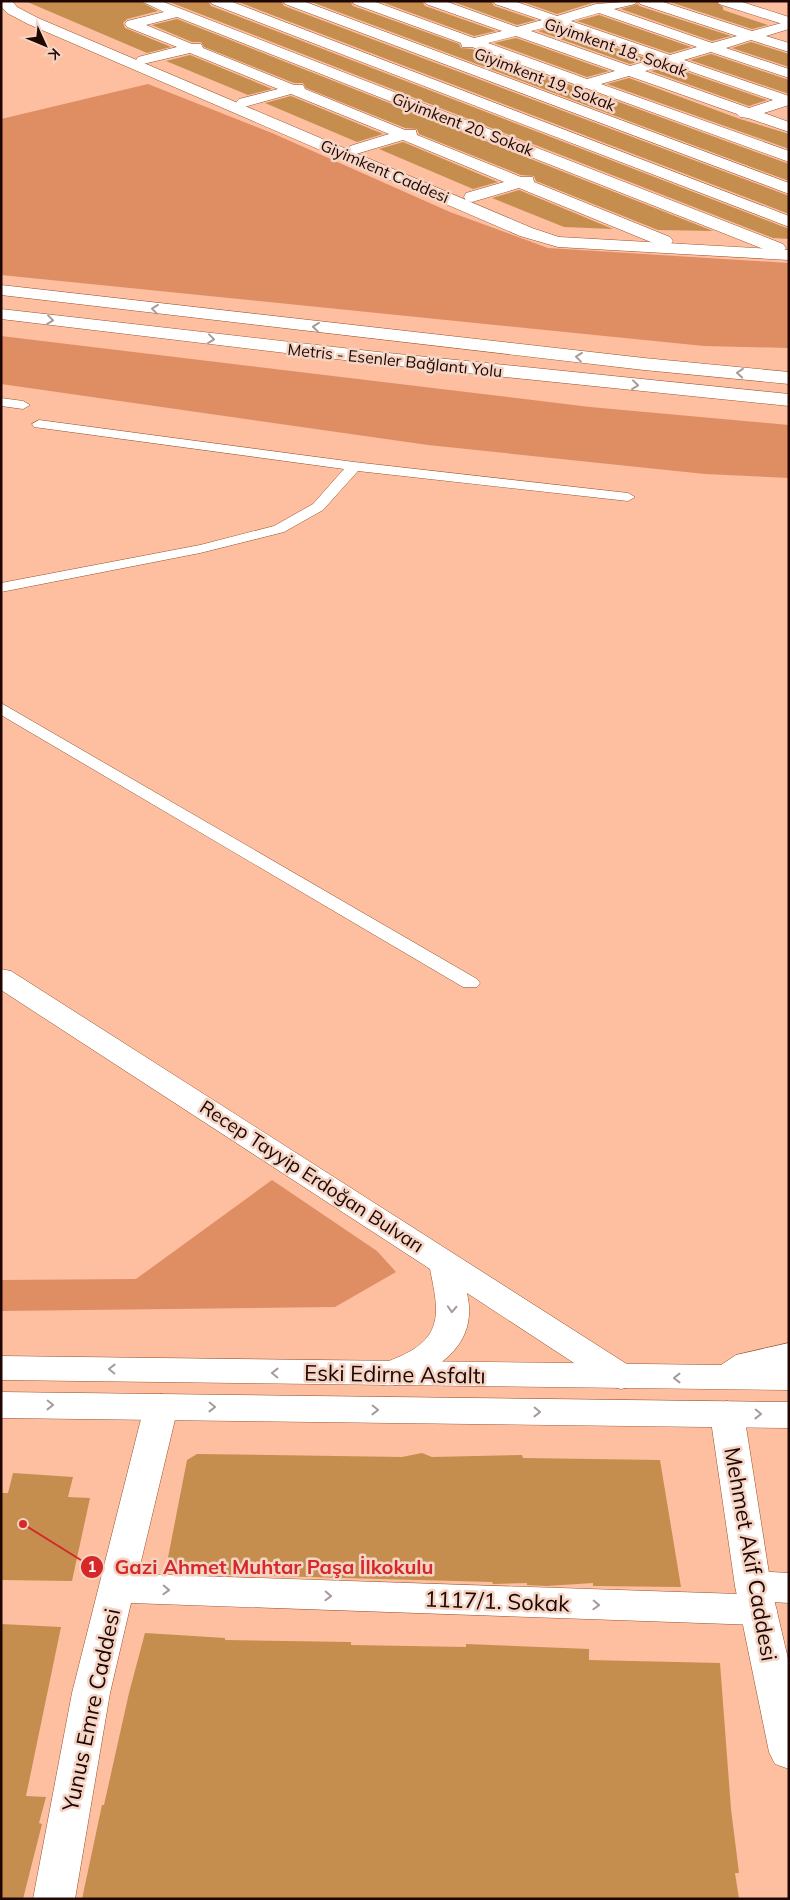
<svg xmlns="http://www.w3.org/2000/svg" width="790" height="1900" font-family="Mulish,sans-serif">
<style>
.green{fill:#df8e64}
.building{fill:#c58e4f}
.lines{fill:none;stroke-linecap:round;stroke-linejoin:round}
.lane-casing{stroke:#96522c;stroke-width:1}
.street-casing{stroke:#96522c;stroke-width:1}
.secondary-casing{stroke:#96522c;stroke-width:1}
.primary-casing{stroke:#96522c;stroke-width:1}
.highway-casing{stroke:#96522c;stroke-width:1}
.lane{fill:#fff;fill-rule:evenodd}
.street{fill:#fff;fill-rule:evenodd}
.secondary{fill:#fff;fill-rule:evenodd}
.primary{fill:#fff;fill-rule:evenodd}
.highway{fill:#fff;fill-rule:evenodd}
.oneway{stroke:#a69b99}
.labels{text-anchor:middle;stroke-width:5;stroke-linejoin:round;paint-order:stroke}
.far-street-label{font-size:16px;fill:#200600;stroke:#f4d4c4}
.street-label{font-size:19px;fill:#200600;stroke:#f4d4c4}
.near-street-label{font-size:22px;fill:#200600;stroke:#f4d4c4}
.leader{fill:none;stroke:#d62828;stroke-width:2}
.callout-dot{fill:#d62828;stroke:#f4d4c4;stroke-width:2}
.mark-label{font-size:15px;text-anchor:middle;font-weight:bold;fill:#fff}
.callout-label{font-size:20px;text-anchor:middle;font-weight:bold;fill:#d62828;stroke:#f4d4c4;stroke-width:5;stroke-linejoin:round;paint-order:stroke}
</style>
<rect width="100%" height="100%" fill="#fdbf9f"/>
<g class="green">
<path d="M 148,84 L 272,133 L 450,212 L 548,248 L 789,263 L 789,348 L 704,346 L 1,275 L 1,119 Z"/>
<path d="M 1,336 L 590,407 L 789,425 L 789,478 L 705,474 L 428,445 L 1,384 Z"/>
<path d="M 272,1180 L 377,1251 L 396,1272 L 335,1307 L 1,1311 L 1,1280 L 136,1279 Z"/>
</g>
<g class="building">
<path d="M 25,1 L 139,1 L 158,11 L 127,19 L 123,23 L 125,28 L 171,47 L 147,53 Z"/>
<path d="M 167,1 L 208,1 L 211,6 L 789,229 L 789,239 L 773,238 Z"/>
<path d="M 236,1 L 281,1 L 284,6 L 789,196 L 789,214 Z"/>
<path d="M 309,1 L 350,1 L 353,6 L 459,44 L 461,48 L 472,49 L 573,86 L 576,90 L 586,90 L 789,164 L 789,181 Z"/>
<path d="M 379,1 L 422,1 L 425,6 L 496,31 L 474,36 Z"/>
<path d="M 451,1 L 491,1 L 494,6 L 536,20 L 517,25 Z"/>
<path d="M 520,1 L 608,1 L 595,2 L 557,14 Z"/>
<path d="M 667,1 L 715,1 L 723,7 L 723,10 L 768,25 L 752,29 Z"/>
<path d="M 638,4 L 639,6 L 731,36 L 712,41 L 621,9 Z"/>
<path d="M 599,15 L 691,47 L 670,53 L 577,21 Z"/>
<path d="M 177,19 L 713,231 L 658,230 L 536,181 L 534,176 L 521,175 L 419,134 L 417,129 L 405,128 L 306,88 L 303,83 L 294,83 L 204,47 L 201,42 L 192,42 L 152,25 Z"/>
<path d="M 556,27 L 648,59 L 630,64 L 538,31 Z"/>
<path d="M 516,38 L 609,71 L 587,77 L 494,43 Z"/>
<path d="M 751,42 L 789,54 L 789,67 L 732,48 Z"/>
<path d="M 711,54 L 789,80 L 789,94 L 690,60 Z"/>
<path d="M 190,55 L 272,89 L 248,95 L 166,61 Z"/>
<path d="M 669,66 L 767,100 L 749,106 L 651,71 Z"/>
<path d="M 629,78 L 740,119 L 789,134 L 789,149 L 607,84 Z"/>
<path d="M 291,96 L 383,134 L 357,142 L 265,103 Z"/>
<path d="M 403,142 L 498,182 L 473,189 L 379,149 Z"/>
<path d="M 519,190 L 613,229 L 564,227 L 492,198 Z"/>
<path d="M 422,1453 L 432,1457 L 522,1455 L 523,1458 L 660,1460 L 681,1587 L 593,1586 L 593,1583 L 547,1586 L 527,1585 L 527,1583 L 493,1584 L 492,1582 L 165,1573 L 187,1460 L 197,1454 L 402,1457 Z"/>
<path d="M 13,1473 L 73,1477 L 68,1497 L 90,1498 L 72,1581 L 1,1580 L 1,1493 L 8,1493 Z"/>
<path d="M 1,1624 L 61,1627 L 26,1796 L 46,1797 L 39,1823 L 42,1824 L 23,1899 L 1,1899 Z"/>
<path d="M 145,1633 L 225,1638 L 225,1640 L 351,1642 L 351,1645 L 466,1647 L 466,1644 L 589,1649 L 589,1660 L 720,1663 L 731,1809 L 739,1873 L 735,1873 L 739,1899 L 82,1899 L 102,1805 L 104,1805 L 129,1693 Z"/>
</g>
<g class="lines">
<defs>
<g id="lane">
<path d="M 1,398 L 23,401 L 30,405 L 23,409 L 1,406 Z"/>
<path d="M 39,420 L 354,462 L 628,493 L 635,497 L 628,501 L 358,471 L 323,510 L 284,532 L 200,553 L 1,592 L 1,583 L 200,545 L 274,526 L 313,504 L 344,469 L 34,427 L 32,424 Z"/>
<path d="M 1,703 L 477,979 L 480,983 L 477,987 L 463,987 L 1,715 Z"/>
</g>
<g id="street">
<path d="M 141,1 L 161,1 L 783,244 L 786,248 L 783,252 L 771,252 L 177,17 L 146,25 L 192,44 L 201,44 L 203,48 L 294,85 L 303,85 L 305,89 L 405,130 L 416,130 L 417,135 L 521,177 L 533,177 L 534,182 L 670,237 L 673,241 L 670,245 L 658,245 L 519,188 L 472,202 L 466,201 L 464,197 L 466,193 L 504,182 L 403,140 L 356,154 L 350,152 L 348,149 L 350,146 L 389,134 L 291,94 L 244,107 L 239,105 L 236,102 L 239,99 L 278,89 L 190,53 L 143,64 L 138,63 L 136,60 L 138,57 L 177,47 L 127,27 L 125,24 L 127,21 L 164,12 Z"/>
<path d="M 210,1 L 230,1 L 789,216 L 789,227 L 212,4 Z"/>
<path d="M 283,1 L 303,1 L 789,183 L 789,194 L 285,4 Z"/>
<path d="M 352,1 L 373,1 L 474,38 L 502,31 L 426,4 L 424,1 L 445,1 L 517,27 L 542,20 L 495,4 L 493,1 L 514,1 L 557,16 L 596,4 L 637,1 L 635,4 L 614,9 L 712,43 L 737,36 L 640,4 L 638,1 L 660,1 L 752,31 L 789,21 L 789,29 L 766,36 L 789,43 L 789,52 L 751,40 L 726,48 L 789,69 L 789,78 L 711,52 L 684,60 L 789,96 L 789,105 L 764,113 L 789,122 L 789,132 L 748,118 L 740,117 L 737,114 L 629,76 L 601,84 L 789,151 L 789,162 L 586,88 L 576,88 L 574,84 L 472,47 L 462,47 L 461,43 L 354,4 ZM 599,13 L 697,47 L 670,55 L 571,21 ZM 556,25 L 654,59 L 630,66 L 531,31 ZM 516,36 L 615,71 L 587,79 L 488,43 ZM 669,64 L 773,100 L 749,108 L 645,71 Z"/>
<path d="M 161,1394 L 173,1398 L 178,1407 L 138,1574 L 739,1594 L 735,1586 L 740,1576 L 753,1571 L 789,1573 L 789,1603 L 772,1602 L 777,1610 L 771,1621 L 758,1625 L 131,1603 L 110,1693 L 75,1899 L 33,1899 L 72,1693 L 144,1407 L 149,1398 Z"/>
</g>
<g id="secondary">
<path d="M 1,1 L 12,1 L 17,7 L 38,18 L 532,228 L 559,237 L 789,250 L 789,260 L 558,247 L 520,236 L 28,24 L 7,13 L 1,6 Z"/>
<path d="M 1,969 L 11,971 L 633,1368 L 638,1377 L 633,1386 L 621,1389 L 609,1386 L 467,1293 C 477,1336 451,1361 415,1378 C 401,1384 393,1388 378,1384 L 373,1375 C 379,1364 389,1361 401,1356 C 445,1336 438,1309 430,1269 L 1,990 Z"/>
<path d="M 727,1401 L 739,1405 L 744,1414 L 771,1586 L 789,1663 L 789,1769 L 775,1764 L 769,1752 L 735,1586 L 710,1414 L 715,1405 Z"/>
</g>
<g id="primary">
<path d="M 717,1 L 739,1 L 789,17 L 789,26 L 719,4 Z"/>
<path d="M 789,1343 L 789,1390 L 1,1380 L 1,1356 L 721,1365 L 736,1355 Z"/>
<path d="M 1,1392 L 789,1402 L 789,1428 L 1,1418 Z"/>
</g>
<g id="highway">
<path d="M 1,285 L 644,358 L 789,372 L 789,384 L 644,370 L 1,295 Z"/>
<path d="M 1,309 L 378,352 L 789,394 L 789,406 L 378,364 L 1,319 Z"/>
</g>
</defs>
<use href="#lane" class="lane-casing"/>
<use href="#street" class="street-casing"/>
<use href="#secondary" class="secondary-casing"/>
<use href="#primary" class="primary-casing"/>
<use href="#highway" class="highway-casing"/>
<use href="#lane" class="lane"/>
<use href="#street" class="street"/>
<use href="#secondary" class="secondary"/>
<use href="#primary" class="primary"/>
<use href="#highway" class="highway"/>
</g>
<defs><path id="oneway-chevron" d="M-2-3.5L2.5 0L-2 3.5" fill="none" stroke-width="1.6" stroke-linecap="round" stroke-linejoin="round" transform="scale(1.25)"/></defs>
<g class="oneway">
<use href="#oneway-chevron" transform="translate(155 309) rotate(-173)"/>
<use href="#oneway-chevron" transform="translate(50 320) rotate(7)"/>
<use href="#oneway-chevron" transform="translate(316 327) rotate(-174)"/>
<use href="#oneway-chevron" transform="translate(211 339) rotate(7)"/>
<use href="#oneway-chevron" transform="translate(579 357) rotate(-173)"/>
<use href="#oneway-chevron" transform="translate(740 373) rotate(-175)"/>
<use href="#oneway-chevron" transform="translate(635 385) rotate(6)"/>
<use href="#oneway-chevron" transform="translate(452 1309) rotate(93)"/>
<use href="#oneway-chevron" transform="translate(112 1369) rotate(-179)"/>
<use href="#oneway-chevron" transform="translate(275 1373) rotate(-179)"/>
<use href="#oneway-chevron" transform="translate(677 1378) rotate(-180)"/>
<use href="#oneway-chevron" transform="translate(50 1405) rotate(1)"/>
<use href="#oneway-chevron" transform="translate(212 1407) rotate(1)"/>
<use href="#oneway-chevron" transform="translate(375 1410) rotate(1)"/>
<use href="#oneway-chevron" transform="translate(537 1412) rotate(1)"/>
<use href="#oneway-chevron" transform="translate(758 1414) rotate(1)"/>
<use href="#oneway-chevron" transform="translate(166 1590) rotate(2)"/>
<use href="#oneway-chevron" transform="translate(328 1596) rotate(2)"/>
<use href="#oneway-chevron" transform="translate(596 1605) rotate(2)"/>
</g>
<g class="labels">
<g class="far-street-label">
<text transform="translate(616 47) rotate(19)" y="6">Giyimkent 18. Sokak</text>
<text transform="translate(545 79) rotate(21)" y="6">Giyimkent 19. Sokak</text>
<text transform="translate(463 124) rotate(21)" y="6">Giyimkent 20. Sokak</text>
<text transform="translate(385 171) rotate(23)" y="6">Giyimkent Caddesi</text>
<text transform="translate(395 360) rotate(6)" y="6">Metris - Esenler Bağlantı Yolu</text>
</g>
<g class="street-label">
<text transform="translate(312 1176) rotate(33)" y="7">Recep Tayyip Erdoğan Bulvarı</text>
</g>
<g class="near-street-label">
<text transform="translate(395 1374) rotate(1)" y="8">Eski Edirne Asfaltı</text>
<text transform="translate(751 1554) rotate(80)" y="8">Mehmet Akif Caddesi</text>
<text transform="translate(497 1601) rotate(2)" y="8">1117/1. Sokak</text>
<text transform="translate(91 1710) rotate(-78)" y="8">Yunus Emre Caddesi</text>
</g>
</g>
<path class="leader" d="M23 1524L92 1567"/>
<g class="callout-dot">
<circle cx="23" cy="1524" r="5"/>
<circle cx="92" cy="1567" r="12"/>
</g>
<g class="mark-label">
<text x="92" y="1572">1</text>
</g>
<g class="callout-label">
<text x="274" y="1574">Gazi Ahmet Muhtar Paşa İlkokulu</text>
</g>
<rect width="790" height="1900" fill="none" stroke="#200600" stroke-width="5"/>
<g transform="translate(45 45) rotate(134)" stroke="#f4d4c4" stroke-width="4" paint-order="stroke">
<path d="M0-4L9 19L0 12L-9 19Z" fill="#200600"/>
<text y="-8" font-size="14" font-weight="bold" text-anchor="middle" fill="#200600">K</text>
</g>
</svg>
